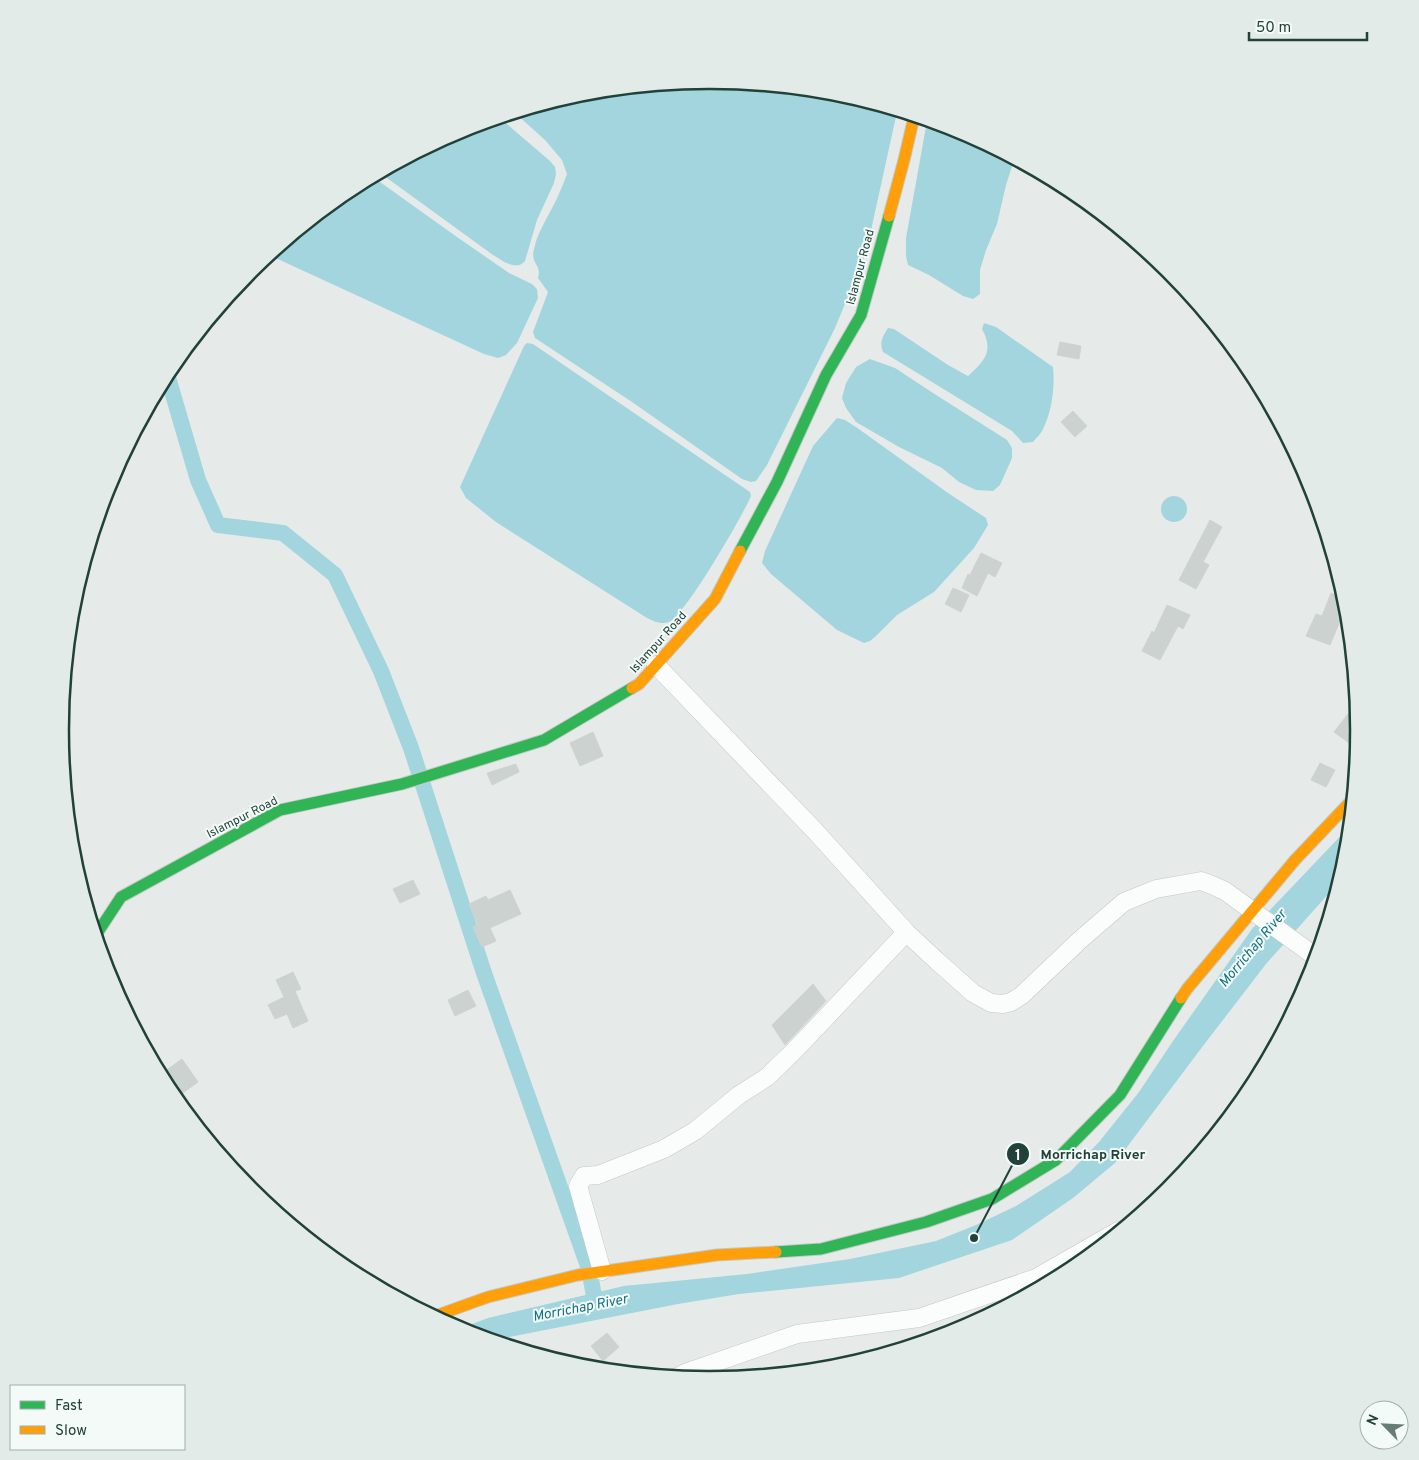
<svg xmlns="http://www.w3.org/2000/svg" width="1419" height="1460" font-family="Overpass,sans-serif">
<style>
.water{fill:#a3d5de}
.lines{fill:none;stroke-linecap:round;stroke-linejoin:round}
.canal{stroke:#a3d5de;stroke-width:16}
.building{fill:#ccd2d0;stroke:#ced4d2}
.street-casing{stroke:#c3c8c6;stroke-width:19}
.fast-casing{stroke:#c1c9c6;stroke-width:13}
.slow-casing{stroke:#c1c9c6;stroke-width:13}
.street{stroke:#fbfcfc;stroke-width:18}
.fast{stroke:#30b455;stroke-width:11}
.slow{stroke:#ff9f0a;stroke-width:11}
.labels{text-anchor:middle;stroke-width:4;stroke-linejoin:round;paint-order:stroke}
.street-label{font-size:12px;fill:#204239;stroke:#f4faf7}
.water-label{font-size:14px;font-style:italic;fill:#147284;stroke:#f4faf7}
.rim{fill:none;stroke:#204239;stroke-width:2.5}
.leader{fill:none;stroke:#204239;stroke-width:2}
.callout-dot{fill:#204239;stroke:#f4faf7;stroke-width:2}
.mark-label{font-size:15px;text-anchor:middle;font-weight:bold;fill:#fff}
.callout-label{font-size:14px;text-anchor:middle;font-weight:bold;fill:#204239;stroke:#f4faf7;stroke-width:4;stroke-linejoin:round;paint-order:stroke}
</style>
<rect width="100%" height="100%" fill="#e6ebe9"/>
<g class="water">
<path d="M 710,81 L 836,93 L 897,112 L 866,253 L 835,328 L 767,465 L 756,481 L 751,482 L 742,479 L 632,402 L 535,338 L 533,332 L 548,292 L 538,278 C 542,264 530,264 534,249 C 538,230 550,214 558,196 C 561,189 564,182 567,174 L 562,160 L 545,140 L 515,113 L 583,93 Z"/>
<path d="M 500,118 L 550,161 L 555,167 L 556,174 L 554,183 L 537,220 L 525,261 C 516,272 502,260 493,255 L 380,173 L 461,130 Z"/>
<path d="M 927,121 L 958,130 L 1014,160 L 1006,185 L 997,224 L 986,250 L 980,270 L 980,294 L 973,299 L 963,296 L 929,275 L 908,265 L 906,256 L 906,238 Z"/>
<path d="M 373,177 L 457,237 L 509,273 L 532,284 L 537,289 L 538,298 L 517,343 L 506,355 L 498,358 L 484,354 L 269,255 L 349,190 Z"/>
<path d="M 984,323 L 996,327 L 1053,367 C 1055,387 1052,411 1043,429 C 1041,434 1036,438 1033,442 L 1023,443 L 1012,431 L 883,352 C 879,342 883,336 888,328 L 894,329 L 948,365 L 968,376 C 985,361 994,351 982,329 Z"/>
<path d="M 527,343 L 533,344 L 750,492 L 751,496 C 742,517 685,615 669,622 C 661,625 653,621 647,618 L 496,522 L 466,498 L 460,487 L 524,346 Z"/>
<path d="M 870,359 L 895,368 L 933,393 L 1007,440 L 1012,448 L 1012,458 L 1000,485 L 993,491 L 976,490 L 959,482 L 942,468 L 899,447 L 856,422 L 846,408 L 842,398 L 846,383 L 856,367 Z"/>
<path d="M 837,418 L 845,420 L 856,427 L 948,493 L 986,518 L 988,525 L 974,548 L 934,592 L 897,615 L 876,636 L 870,641 L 864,643 L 837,630 L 771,574 L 762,563 L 765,551 L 813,446 Z"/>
<circle cx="1174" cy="509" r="13"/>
<path d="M 1349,827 L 1346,857 L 1338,883 L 1266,964 L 1206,1042 L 1115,1163 L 1073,1198 L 1012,1240 L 899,1278 L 739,1294 L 678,1304 L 494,1340 L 459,1329 L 488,1318 L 624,1286 L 747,1274 L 850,1259 L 936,1241 L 976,1225 L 1016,1206 L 1070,1172 L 1099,1142 L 1139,1092 L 1173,1041 L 1252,929 Z"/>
</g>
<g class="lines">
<g class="canal">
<path d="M 167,374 L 198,480 L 218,525 L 283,533 L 335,575 L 381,671 L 411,748 L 484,973 L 588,1266"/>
<path d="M 591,1280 L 595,1301"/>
</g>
</g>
<g class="building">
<path d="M 1060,342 L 1081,346 L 1079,359 L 1057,355 Z"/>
<path d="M 1073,411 L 1087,426 L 1075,437 L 1061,422 Z"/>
<path d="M 1210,520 L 1222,527 L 1203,562 L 1209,565 L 1196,589 L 1179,580 Z"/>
<path d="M 981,553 L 1002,563 L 995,577 L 988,573 L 977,596 L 962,588 L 968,574 L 970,575 Z"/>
<path d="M 953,588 L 969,595 L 961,612 L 945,604 Z"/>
<path d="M 1331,593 L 1345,599 L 1348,615 L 1345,623 L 1340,621 L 1330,645 L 1306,636 L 1316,614 L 1322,616 Z"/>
<path d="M 1167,605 L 1190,615 L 1183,629 L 1178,626 L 1160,660 L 1142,651 L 1152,631 L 1154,633 Z"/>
<path d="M 1348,714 L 1358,722 L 1358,736 L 1352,745 L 1334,732 Z"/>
<path d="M 593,732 L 603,756 L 580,766 L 570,743 Z"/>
<path d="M 1320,763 L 1335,770 L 1326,787 L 1311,780 Z"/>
<path d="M 516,764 L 519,772 L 492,785 L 487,773 Z"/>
<path d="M 413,880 L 420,894 L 400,903 L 393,889 Z"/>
<path d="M 510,890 L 521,914 L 490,928 L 496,941 L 482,947 L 473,927 L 478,925 L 469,904 L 486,896 L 488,900 Z"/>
<path d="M 293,972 L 301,989 L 295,991 L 308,1021 L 293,1028 L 287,1014 L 275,1019 L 268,1005 L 284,997 L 276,980 Z"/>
<path d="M 813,984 L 826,1001 L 785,1045 L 772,1025 Z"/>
<path d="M 468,990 L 476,1006 L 455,1016 L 448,1000 Z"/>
<path d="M 182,1059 L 198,1082 L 176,1098 L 169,1091 L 161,1074 Z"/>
<path d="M 607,1333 L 619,1347 L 603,1361 L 591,1346 Z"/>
</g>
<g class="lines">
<defs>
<g id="street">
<path d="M 656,665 L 816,832 L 907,933 L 937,961 L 973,993 L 991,1003 L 1003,1004 L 1011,1002 L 1022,995 L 1081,939 L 1124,902 L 1156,889 L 1201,881 L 1212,885 L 1225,891 L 1316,957"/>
<path d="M 602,1271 L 578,1186 L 584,1176 L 598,1175 L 664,1149 L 695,1131 L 739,1095 L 767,1077 L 794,1051 L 901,938"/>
<path d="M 679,1376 L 685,1373 L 797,1334 L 919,1318 L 1036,1278 L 1118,1231"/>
</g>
<g id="fast">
<path d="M 740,551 L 777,482 L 826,375 L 861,315 L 889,216"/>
<path d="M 96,935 L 121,897 L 280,810 L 402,784 L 544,740 L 632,688"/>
<path d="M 776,1252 L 821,1249 L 926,1222 L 992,1199 L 1056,1160 L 1120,1095 L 1181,998"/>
</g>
<g id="slow">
<path d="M 889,216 L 904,160 L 914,117"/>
<path d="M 632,688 L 639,684 L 715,599 L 740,551"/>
<path d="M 1181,998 L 1187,989 L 1295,860 L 1352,800"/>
<path d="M 435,1316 L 488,1297 L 578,1275 L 717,1255 L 776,1252"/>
</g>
</defs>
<use href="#street" class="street-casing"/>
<use href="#fast" class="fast-casing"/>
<use href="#slow" class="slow-casing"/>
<use href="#street" class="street"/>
<use href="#fast" class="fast"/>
<use href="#slow" class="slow"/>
</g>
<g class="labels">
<g class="street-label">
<text transform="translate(860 267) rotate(-75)" y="4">Islampur Road</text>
<text transform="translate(658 642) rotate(-48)" y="4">Islampur Road</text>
<text transform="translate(242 817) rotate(-27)" y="4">Islampur Road</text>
</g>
<g class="water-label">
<text transform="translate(1252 948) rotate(-50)" y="5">Morrichap River</text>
<text transform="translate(580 1307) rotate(-11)" y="5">Morrichap River</text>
</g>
</g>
<path d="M0 0H1419V1460H0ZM709 89H710A640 640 0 0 1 1350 729V731A640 640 0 0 1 710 1371H709A640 640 0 0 1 69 731V729A640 640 0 0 1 709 89Z" fill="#e3ebe8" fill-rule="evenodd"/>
<path class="rim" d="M709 89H710A640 640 0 0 1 1350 729V731A640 640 0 0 1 710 1371H709A640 640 0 0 1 69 731V729A640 640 0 0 1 709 89Z"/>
<path class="leader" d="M974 1238L1018 1154"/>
<g class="callout-dot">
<circle cx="974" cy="1238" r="5"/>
<circle cx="1018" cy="1154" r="12"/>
</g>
<g class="mark-label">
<text x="1018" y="1160">1</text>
</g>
<g class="callout-label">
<text x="1093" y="1159">Morrichap River</text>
</g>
<rect x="10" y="1385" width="175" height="65" fill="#f4faf7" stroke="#9fb0ab"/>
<rect x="20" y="1401" width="25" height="8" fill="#30b455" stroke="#9fb0ab"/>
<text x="55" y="1410" font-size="15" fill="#204239">Fast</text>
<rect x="20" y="1426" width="25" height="8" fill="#ff9f0a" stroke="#9fb0ab"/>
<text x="55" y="1435" font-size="15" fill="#204239">Slow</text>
<g transform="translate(1384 1425) rotate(294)"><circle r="24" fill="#f4faf7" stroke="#9fb0ab"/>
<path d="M0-4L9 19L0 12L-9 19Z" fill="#657d77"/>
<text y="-8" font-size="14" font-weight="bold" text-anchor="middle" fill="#204239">N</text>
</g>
<path d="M1249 32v8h118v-8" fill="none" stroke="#204239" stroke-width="2.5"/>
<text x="1256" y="32" font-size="15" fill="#204239" stroke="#f4faf7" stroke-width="4" paint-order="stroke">50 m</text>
</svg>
